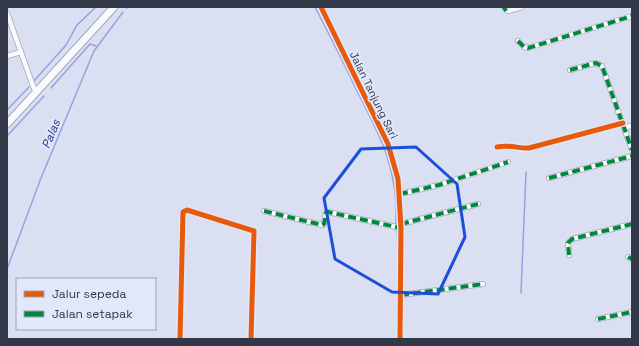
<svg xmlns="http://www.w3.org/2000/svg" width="639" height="346" font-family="'Space Grotesk',sans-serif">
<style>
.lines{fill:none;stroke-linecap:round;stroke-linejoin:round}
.stream{stroke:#94a4e1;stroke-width:1.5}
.minor-casing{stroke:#a4a8b8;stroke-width:6}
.primary-casing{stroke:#a4a8b8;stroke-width:9}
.minor{stroke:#f9fafd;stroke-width:4.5}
.primary{stroke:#f9fafd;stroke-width:7}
.quiet{stroke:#00873e;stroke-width:4;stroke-dasharray:8 4;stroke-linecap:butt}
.cycleway-casing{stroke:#e2e8f9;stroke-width:8}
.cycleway{stroke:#e8590c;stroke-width:5}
.marked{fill:none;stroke:#1d4ed8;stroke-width:3;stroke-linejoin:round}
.labels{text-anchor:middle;stroke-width:3.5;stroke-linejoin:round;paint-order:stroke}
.street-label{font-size:11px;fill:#333849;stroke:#e2e8f9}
.water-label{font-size:12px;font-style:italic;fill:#27328d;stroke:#e2e8f9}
</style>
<rect width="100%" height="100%" fill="#dadff2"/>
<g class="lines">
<g class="stream">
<path d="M 315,7 C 329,34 343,61 356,89 C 380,135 399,170 396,224"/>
<path d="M 127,8 L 128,7"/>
<path d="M 34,81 L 66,45 L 77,25 L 96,7"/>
<path d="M 51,88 L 90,44 L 96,46"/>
<path d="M 7,110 L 29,87"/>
<path d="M 7,136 L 44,96"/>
<path d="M 397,229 L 399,258"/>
<path d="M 7,269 L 41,178 L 94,51 L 123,12"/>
<path d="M 521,293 L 526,172"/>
<path d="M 398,339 L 398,333"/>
</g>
<defs>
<g id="minor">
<path d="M 321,7 L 388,144 L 398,179 L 401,228 L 400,339"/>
<path d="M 504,7 L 508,11 L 522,7"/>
<path d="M 7,13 L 33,86 L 36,92"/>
<path d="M 518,41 L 524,47 L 528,48 L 632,16"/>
<path d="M 7,56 L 21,52"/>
<path d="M 570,70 L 596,63 L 602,66 L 632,150"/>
<path d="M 625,127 L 632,126"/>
<path d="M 497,147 C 511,144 518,149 529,148 L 623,123"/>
<path d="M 549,178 L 632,156"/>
<path d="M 400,194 L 439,185 L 508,162"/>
<path d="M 264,211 L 322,225 L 324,224 L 326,213 L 328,212 L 401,228"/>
<path d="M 401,224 L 478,204"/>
<path d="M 569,255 L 568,243 L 572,239 L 632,224"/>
<path d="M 628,257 L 632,259"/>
<path d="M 401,295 L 483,284"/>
<path d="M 598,319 L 632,312"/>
<path d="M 180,339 L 183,212 L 187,210 L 254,231 L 251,339"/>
</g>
<path id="primary" d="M 7,124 L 114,7"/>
</defs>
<use href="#minor" class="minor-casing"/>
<use href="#primary" class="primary-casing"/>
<use href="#minor" class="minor"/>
<use href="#primary" class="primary"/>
<g class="quiet">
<path d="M 504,7 L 506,11"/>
<path d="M 518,41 L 524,47 L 528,48 L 632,16"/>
<path d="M 570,70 L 596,63 L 602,66 L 632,150"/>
<path d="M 549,178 L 632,156"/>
<path d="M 400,194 L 439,185 L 508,162"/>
<path d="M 264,211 L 322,225 L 324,224 L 326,213 L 328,212 L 401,228"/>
<path d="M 401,224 L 478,204"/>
<path d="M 569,255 L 568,243 L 572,239 L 632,224"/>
<path d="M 628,257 L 632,259"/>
<path d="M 401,295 L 483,284"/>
<path d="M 598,319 L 632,312"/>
</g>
<defs>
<g id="cycleway">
<path d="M 321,7 L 388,144 L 398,179 L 401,228 L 400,339"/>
<path d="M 497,147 C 511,144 518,149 529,148 L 623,123"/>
<path d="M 180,339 L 183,212 L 187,210 L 254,231 L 251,339"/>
</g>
</defs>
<use href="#cycleway" class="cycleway-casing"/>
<use href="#cycleway" class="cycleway"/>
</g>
<path class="marked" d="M 416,147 L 457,184 L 465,237 L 438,294 L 392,292 L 335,259 L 324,198 L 361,149 Z"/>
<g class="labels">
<g class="street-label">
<text transform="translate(374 95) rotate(64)" y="4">Jalan Tanjung Sari</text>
</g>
<g class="water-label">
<text transform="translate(51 134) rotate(-68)" y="4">Palas</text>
</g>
</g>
<rect width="639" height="346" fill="none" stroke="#333849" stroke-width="16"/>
<rect x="16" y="278" width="140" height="52" fill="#e2e8f9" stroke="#9ca2b3"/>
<rect x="24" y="291" width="20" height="6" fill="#e8590c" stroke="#9ca2b3"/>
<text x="52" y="298" font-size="12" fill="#333849">Jalur sepeda</text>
<rect x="24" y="311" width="20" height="6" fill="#00873e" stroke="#9ca2b3"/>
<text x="52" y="318" font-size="12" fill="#333849">Jalan setapak</text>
</svg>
